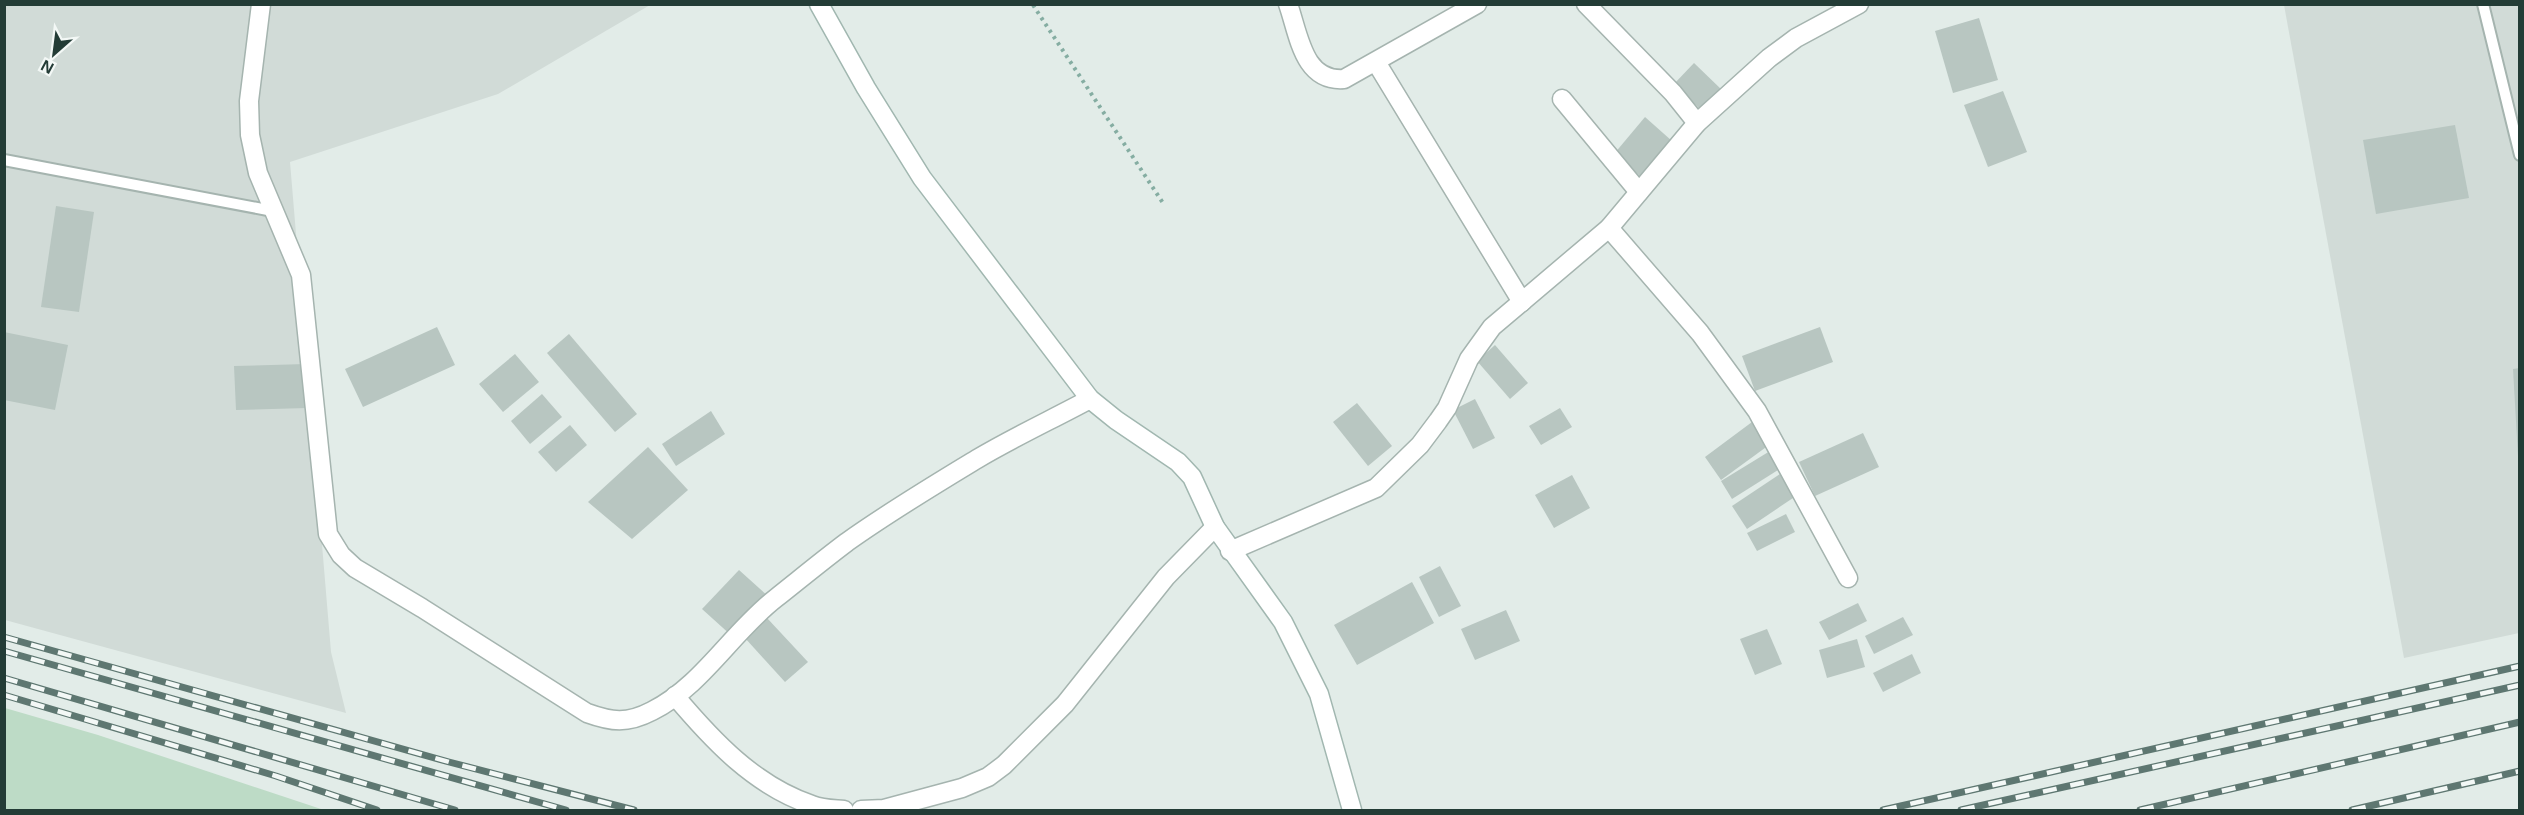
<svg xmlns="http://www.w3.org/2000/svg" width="2524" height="815" font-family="Arial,sans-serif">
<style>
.built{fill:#d1dbd7}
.green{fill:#bddbc6}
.building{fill:#b8c6c1}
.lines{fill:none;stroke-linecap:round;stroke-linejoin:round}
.lane-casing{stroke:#a5b4af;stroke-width:14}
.street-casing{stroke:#a5b4af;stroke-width:21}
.secondary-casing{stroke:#a1b7b0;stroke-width:21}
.path{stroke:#85ada2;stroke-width:4;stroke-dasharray:3 4.5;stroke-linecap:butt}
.lane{stroke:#fff;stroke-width:10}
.street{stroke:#fff;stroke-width:18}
.secondary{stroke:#fff;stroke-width:18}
.rail-casing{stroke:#5e7771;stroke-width:7}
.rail{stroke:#f3f8f6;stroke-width:4.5;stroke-dasharray:14;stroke-linecap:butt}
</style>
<rect width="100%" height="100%" fill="#e2ece8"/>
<g class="built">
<path d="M 4,5 L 650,5 L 498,94 L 290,162 L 331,652 L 346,713 L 5,620 Z"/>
<path d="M 2284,5 L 2519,5 L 2519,633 L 2404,658 Z"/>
</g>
<path class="green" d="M 5,708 L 98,735 L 324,810 L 5,810 Z"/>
<g class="building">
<path d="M 1979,18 L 1998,80 L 1953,93 L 1935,31 Z"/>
<path d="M 1694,63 L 1723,91 L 1703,112 L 1674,84 Z"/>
<path d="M 2003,91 L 2027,152 L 1988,167 L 1964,105 Z"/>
<path d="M 1645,117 L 1672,141 L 1641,177 L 1614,154 Z"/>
<path d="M 2455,125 L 2469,198 L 2376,214 L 2363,140 Z"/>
<path d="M 56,206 L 94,212 L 79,312 L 41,307 Z"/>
<path d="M 437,327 L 455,365 L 363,407 L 345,369 Z"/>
<path d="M 1820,327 L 1833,362 L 1755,391 L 1742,356 Z"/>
<path d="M 4,332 L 68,345 L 55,410 L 4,400 Z"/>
<path d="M 569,334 L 637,414 L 615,432 L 547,353 Z"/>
<path d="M 1495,345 L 1528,383 L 1510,399 L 1477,361 Z"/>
<path d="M 515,354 L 539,382 L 503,412 L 479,384 Z"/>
<path d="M 306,364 L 307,408 L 236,410 L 234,366 Z"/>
<path d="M 2520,368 L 2520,456 L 2518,456 L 2513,369 Z"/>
<path d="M 542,394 L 562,417 L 530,444 L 511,421 Z"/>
<path d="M 1475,399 L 1495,438 L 1473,449 L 1453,410 Z"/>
<path d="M 1357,403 L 1392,446 L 1368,466 L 1333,422 Z"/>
<path d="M 1560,408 L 1572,427 L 1541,445 L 1529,426 Z"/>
<path d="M 711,411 L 725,434 L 676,466 L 662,444 Z"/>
<path d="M 1752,422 L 1769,445 L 1721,480 L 1705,457 Z"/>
<path d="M 570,425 L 587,445 L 556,472 L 538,452 Z"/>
<path d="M 1863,433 L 1879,467 L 1815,496 L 1799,462 Z"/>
<path d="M 648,447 L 688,490 L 632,539 L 588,502 Z"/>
<path d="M 1770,451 L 1781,468 L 1732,499 L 1721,481 Z"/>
<path d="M 1780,474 L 1796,496 L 1747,529 L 1732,506 Z"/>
<path d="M 1572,475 L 1590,508 L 1554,528 L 1535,495 Z"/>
<path d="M 1786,514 L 1795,532 L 1757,551 L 1747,533 Z"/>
<path d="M 1440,566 L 1461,606 L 1439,617 L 1419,577 Z"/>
<path d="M 739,570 L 770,598 L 733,637 L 702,609 Z"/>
<path d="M 1412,582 L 1434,623 L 1357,665 L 1334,625 Z"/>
<path d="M 1858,603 L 1867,621 L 1829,640 L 1819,622 Z"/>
<path d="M 1506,610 L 1520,641 L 1475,660 L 1461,629 Z"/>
<path d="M 1903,617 L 1913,635 L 1874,654 L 1865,636 Z"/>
<path d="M 767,618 L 808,662 L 785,682 L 745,638 Z"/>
<path d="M 1767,629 L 1782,664 L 1755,675 L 1740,639 Z"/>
<path d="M 1857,639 L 1865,667 L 1827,678 L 1819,650 Z"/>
<path d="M 1912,654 L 1921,673 L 1883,692 L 1873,673 Z"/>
</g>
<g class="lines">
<defs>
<g id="lane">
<path d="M 2483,4 L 2520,155"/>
<path d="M 4,160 L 273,211"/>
</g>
<g id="street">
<path d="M 261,4 L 249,101 L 250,135 L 258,173 L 301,275 L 328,534 L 341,555 L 355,568 L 422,608 L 587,713 C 612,722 627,724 652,711 C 702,686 732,632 776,598 C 800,579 823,560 847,542 C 889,512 934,485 977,459 C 1014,437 1053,419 1090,399"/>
<path d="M 1288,4 C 1299,35 1303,82 1344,79 L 1477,4"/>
<path d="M 1586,4 L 1673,93 L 1697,123"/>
<path d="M 1376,62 L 1522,302"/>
<path d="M 1562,99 L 1639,192"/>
<path d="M 1609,228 L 1700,333 L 1757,411 L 1848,578"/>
<path d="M 1230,551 L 1376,488 L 1420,445 L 1438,421 L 1447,408 L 1469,359 L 1492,327 L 1609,228 L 1697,123 L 1769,58 L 1796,38 L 1859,4"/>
<path d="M 675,696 C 713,741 755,786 812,805 C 822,809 834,809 844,810"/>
<path d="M 861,810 L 884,809 L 962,788 L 988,777 L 1004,765 L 1065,704 L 1166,577 L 1215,527"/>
</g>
<path id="secondary" d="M 819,4 L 866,88 L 922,178 L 1090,399 L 1116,420 L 1178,462 L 1192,477 L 1215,527 L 1283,622 L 1319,694 L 1352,810"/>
</defs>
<use href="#lane" class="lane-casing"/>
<use href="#street" class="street-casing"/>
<use href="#secondary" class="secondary-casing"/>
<path class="path" d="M 1033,5 L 1163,203"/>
<use href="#lane" class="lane"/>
<use href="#street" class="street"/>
<use href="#secondary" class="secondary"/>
<defs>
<g id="rail">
<path d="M 4,637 L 449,762 L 634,810"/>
<path d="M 4,651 L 566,810"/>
<path d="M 4,678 L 455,810"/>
<path d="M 4,695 L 276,776 L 377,810"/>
<path d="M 1883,810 L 2520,666"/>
<path d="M 1961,810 L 2520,685"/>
<path d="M 2140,810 L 2520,722"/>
<path d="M 2352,810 L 2520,771"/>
</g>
</defs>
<use href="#rail" class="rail-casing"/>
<use href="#rail" class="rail"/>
</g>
<rect width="2524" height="815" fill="none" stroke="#233c36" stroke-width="12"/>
<g transform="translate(54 54) rotate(208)" stroke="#f3f8f6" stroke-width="4.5" paint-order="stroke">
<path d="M0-4.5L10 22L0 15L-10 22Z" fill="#233c36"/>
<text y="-9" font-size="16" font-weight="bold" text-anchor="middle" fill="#233c36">N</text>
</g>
</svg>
